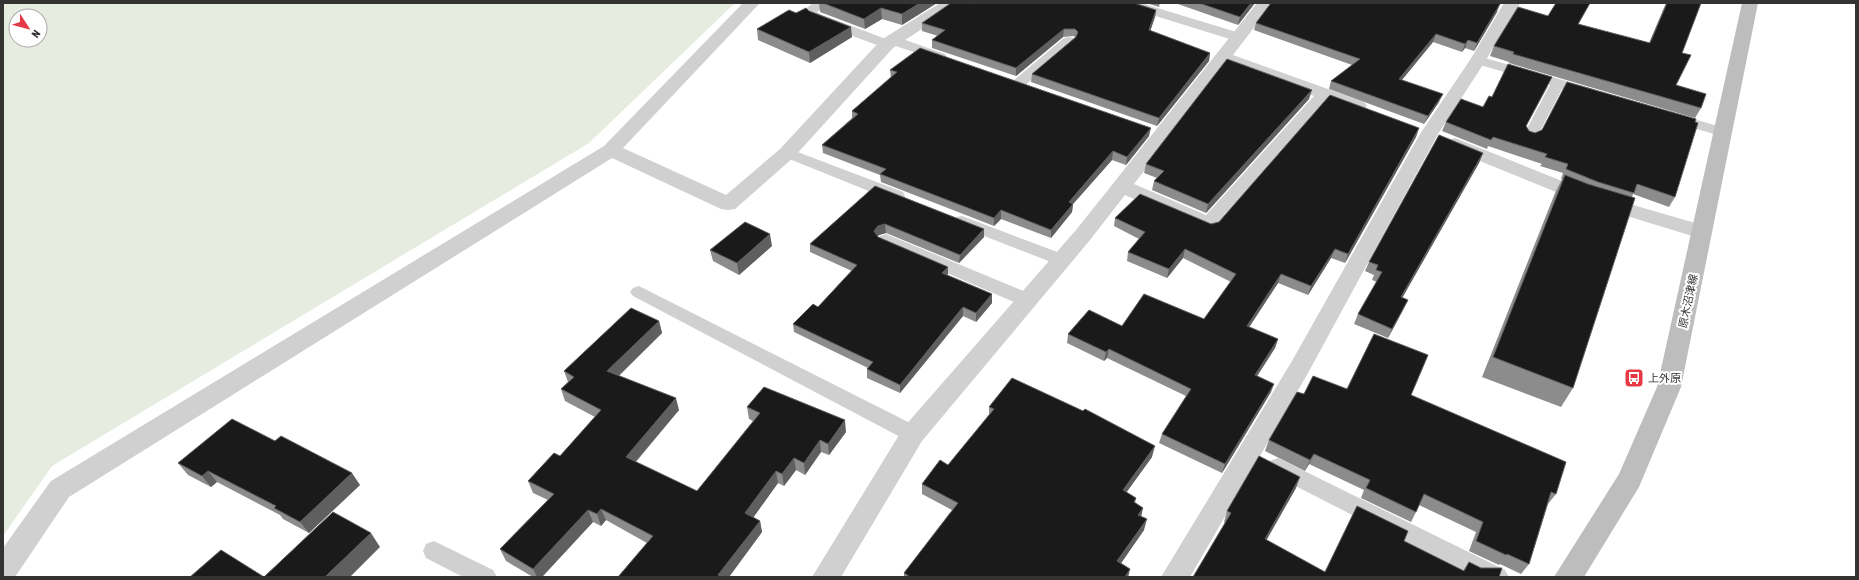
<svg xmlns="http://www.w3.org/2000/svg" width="1859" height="580" font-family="'Asap Condensed','Noto Sans JP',sans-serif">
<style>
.green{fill:#e6ecdf;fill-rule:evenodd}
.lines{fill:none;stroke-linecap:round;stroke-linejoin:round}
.service{fill:#d0d0d0;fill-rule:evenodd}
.minor{fill:#d0d0d0;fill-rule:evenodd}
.secondary{fill:#bdbdbd;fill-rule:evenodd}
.wall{fill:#8c8c8c}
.shaded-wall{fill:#5f5f5f}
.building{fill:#1a1a1a;stroke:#5f5f5f}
.labels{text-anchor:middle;stroke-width:4;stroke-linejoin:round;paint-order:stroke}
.street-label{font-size:11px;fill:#333;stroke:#fff}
.poi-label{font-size:11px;fill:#333;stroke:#fff;text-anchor:start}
</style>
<rect width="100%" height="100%" fill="#fff"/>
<path class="green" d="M 3,3 L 735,3 L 589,143 L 52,466 L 3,536 ZM 16,16 L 40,16 L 40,40 L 16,40 Z"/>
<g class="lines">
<g class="service">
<path d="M 813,3 L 828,3 L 817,12 L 820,14 L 886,39 L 892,36 L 897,37 L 945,54 L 947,57 L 945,60 L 940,61 L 893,45 L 887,48 L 882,47 L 810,20 L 803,11 Z"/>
<path d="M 1122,3 L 1141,3 L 1243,34 L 1245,37 L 1243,40 L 1233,40 L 1123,6 Z"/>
<path d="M 1069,37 L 1074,38 L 1076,41 L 1074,44 L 1023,87 L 1013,87 L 1011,84 L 1013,81 L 1064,38 Z"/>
<path d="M 1478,56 L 1594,89 L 1596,92 L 1594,95 L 1589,96 L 1562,89 L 1536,139 L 1531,141 L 1526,139 L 1523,136 L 1550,85 L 1473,63 L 1471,60 L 1473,57 Z"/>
<path d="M 1675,114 L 1729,129 L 1732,132 L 1729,135 L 1724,137 L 1670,121 L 1668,118 L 1670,115 Z"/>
<path d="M 787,148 L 903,192 L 905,196 L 903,200 L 897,201 L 891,200 L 782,156 L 779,153 L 782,150 Z"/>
<path d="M 962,216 L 1068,256 L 1071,260 L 1068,264 L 1062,266 L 1056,264 L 956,225 L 954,221 L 956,217 Z"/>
<path d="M 886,234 L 1033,295 L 1036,300 L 1033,305 L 1027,306 L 1021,305 L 880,244 L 877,240 L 880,236 Z"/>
<path d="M 639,286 L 920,428 L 923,434 L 920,440 L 913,442 L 906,440 L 633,296 L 630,292 L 633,288 Z"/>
<path d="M 1278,458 L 1505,570 L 1509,577 L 1474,577 L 1270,473 L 1267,467 L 1270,461 Z"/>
<path d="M 434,541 L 493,570 L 497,577 L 463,577 L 426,558 L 423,551 L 426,544 Z"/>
</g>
<g class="minor">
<path d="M 743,3 L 760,3 L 623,148 L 726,195 L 780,149 L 881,40 L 940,3 L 959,3 L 957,6 L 893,48 L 794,157 L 735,209 L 728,210 L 721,209 L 612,158 L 69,497 L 15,577 L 3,577 L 3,548 L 51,481 L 604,146 Z"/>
<path d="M 1257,3 L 1273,3 L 1233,55 L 1364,102 L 1367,106 L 1364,110 L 1358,111 L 1328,101 L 1216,229 L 1209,231 L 1202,229 L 1125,195 L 1090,240 L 922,441 L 841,577 L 812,577 L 904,427 L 1076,230 ZM 1226,64 L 1314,96 L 1206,215 L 1134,184 Z"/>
<path d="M 1504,3 L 1520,3 L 1486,60 L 1438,134 L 1308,373 L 1190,577 L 1161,577 L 1292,361 L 1420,134 L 1470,60 Z"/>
<path d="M 1455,138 L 1592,193 L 1709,227 L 1712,232 L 1709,237 L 1702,239 L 1578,201 L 1448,148 L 1446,144 L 1448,140 Z"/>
</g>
<path class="secondary" d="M 1742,3 L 1758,3 L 1681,387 L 1639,487 L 1584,577 L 1554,577 L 1619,474 L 1657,387 Z"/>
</g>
<g class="wall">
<path d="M 819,3 L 937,3 L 902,25 L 882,19 L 865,29 L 820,12 Z"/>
<path d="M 1146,3 L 1160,3 L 1159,7 Z"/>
<path d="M 1175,3 L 1255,3 L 1238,25 Z"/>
<path d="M 1556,3 L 1590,3 L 1578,25 L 1649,43 L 1666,3 L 1701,3 L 1682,53 L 1676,85 L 1701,108 L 1695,118 L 1509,63 L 1509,62 L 1490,56 L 1494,46 L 1548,16 Z"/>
<path d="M 975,4 L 1156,10 L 1155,17 L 1150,31 L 1210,53 L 1209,61 L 1157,126 L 1031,82 L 1032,74 L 1075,38 L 1074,36 L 1063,37 L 1016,76 L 932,48 L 932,40 L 938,36 L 922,31 L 922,23 Z"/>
<path d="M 809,11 L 852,37 L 810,63 L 758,40 L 757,29 L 796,13 Z"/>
<path d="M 1497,12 L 1474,51 L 1465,48 L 1462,52 L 1433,42 L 1402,80 L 1439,102 L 1424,124 L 1329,89 L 1331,81 L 1352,65 L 1254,30 L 1256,23 Z"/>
<path d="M 890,70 L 1149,136 L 1126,165 L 1112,160 L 1073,204 L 1072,212 L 1051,238 L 1001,219 L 994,226 L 881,182 L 880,175 L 823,153 L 822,145 L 852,118 L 852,111 L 891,78 Z"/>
<path d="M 1548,86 L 1526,126 L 1529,131 L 1535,133 L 1695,122 L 1675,197 L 1669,207 L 1633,194 L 1632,197 L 1573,388 L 1561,407 L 1482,377 L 1555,193 L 1562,179 L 1561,179 L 1563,173 L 1540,166 L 1542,164 L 1488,146 L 1487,149 L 1442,131 L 1446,122 L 1483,107 L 1492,97 Z"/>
<path d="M 1309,99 L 1206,213 L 1152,190 L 1154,181 L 1157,178 L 1144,173 L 1146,164 Z"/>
<path d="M 1419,128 L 1416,137 L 1345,263 L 1331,258 L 1308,295 L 1278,283 L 1249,327 L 1278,339 L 1275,348 L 1257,376 L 1271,392 L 1222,473 L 1159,443 L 1162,434 L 1186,396 L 1107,358 L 1104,361 L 1067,343 L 1068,334 L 1122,326 L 1204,319 L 1231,282 L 1183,258 L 1167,278 L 1127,261 L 1128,252 L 1139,239 L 1114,226 L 1115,218 L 1204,221 L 1211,224 L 1219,222 Z"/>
<path d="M 1483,153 L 1479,163 L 1402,298 L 1403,310 L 1388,338 L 1354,324 L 1358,314 L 1377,282 L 1372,280 L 1374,275 L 1365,271 L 1369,262 Z"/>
<path d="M 875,186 L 984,237 L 959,263 L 886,233 L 879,235 L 877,236 L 878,237 L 948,275 L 992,294 L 992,303 L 976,322 L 963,316 L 900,393 L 867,378 L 867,369 L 868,368 L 794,332 L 793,324 L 818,307 L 852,271 L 810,252 L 810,244 Z"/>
<path d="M 772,246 L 739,275 L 713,261 L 710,250 Z"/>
<path d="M 659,321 L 662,333 L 619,376 L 679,410 L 636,462 L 697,491 L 753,421 L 749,419 L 747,407 L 846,432 L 829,455 L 821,452 L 805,475 L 796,470 L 784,486 L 778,483 L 753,517 L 760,521 L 762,532 L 729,577 L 618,577 L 647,543 L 606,520 L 601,526 L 593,522 L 542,577 L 533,577 L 506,561 L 500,549 L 548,500 L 533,493 L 528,481 L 560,456 L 595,417 L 565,401 L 561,389 L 568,382 L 564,371 Z"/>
<path d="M 1304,394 L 1411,395 L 1556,494 L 1548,504 L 1529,564 L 1521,574 L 1500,564 L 1499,565 L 1469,551 L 1476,532 L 1419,505 L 1416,512 L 1411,522 L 1361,498 L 1364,490 L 1309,464 L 1305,471 L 1265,451 L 1269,440 Z"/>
<path d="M 989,407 L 1152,457 L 1126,493 L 1136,498 L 1135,503 L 1141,516 L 1144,530 L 1121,563 L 1130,569 L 1128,577 L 904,577 L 904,573 L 952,510 L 922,494 L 922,484 L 948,465 L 989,415 Z"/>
<path d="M 178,463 L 360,485 L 309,533 L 283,519 L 280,515 L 217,482 L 211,487 L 188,475 Z"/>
<path d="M 1296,488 L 1266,540 L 1325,572 L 1404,541 L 1463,571 L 1469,562 L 1499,577 L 1193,577 L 1225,523 L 1224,522 L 1227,511 Z"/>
</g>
<g class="shaded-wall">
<path d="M 920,3 L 937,3 L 902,25 L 902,14 Z"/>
<path d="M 1251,3 L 1255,3 L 1238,25 L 1240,17 Z"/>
<path d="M 1500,4 L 1497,12 L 1474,51 L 1477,43 Z"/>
<path d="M 881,8 L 882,19 L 865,29 L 864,19 Z"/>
<path d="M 1156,10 L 1155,17 L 1148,38 L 1149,30 Z"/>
<path d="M 851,27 L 852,37 L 810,63 L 809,52 Z"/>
<path d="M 1064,29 L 1063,37 L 1016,76 L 1016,68 Z"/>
<path d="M 1436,34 L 1433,42 L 1396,87 L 1399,79 Z"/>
<path d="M 1468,40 L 1465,48 L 1462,52 L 1465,44 Z"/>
<path d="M 1210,53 L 1209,61 L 1157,126 L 1159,118 Z"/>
<path d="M 1312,90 L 1309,99 L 1206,213 L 1208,204 Z"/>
<path d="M 1443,94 L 1439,102 L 1424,124 L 1428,116 Z"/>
<path d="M 1151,128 L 1149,136 L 1126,165 L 1127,157 Z"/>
<path d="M 1419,128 L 1416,137 L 1345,263 L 1348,254 Z"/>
<path d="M 1113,151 L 1112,160 L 1073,204 L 1072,212 L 1051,238 L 1051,230 L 1069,202 Z"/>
<path d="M 1483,153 L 1479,163 L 1397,307 L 1401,297 Z"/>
<path d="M 1001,210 L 1001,219 L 994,226 L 994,218 Z"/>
<path d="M 885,224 L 886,233 L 879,235 L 875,239 L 874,231 L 878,226 Z"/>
<path d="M 984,229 L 984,237 L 959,263 L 960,255 Z"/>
<path d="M 770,234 L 772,246 L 739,275 L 737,263 Z"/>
<path d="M 1185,249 L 1183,258 L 1167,278 L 1169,269 Z"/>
<path d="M 1335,249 L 1331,258 L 1308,295 L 1311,286 Z"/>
<path d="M 948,267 L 948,275 L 942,273 Z"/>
<path d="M 1281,274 L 1278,283 L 1244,335 L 1247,326 Z"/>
<path d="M 992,294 L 992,303 L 976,322 L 976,313 Z"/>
<path d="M 1408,300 L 1403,310 L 1388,338 L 1392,329 Z"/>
<path d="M 963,307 L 963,316 L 900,393 L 900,385 Z"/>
<path d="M 659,321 L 662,333 L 611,383 L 607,371 Z"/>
<path d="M 1278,339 L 1275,348 L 1252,384 L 1255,375 Z"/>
<path d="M 1109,349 L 1107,358 L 1104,361 L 1106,352 Z"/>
<path d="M 1274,384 L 1271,392 L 1222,473 L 1225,464 Z"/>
<path d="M 676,398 L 679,410 L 630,468 L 626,457 Z"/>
<path d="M 845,420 L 846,432 L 829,455 L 828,444 Z"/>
<path d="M 820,440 L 821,452 L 805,475 L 804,463 Z"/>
<path d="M 1155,446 L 1152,457 L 1120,501 L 1123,490 Z"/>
<path d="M 1314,454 L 1309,464 L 1305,471 L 1310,460 Z"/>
<path d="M 794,458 L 796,470 L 784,486 L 782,474 Z"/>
<path d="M 208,471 L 217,482 L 211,487 L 202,476 Z"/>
<path d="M 776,471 L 778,483 L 748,525 L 745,513 Z"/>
<path d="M 352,473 L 360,485 L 309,533 L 300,522 Z"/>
<path d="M 1300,477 L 1296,488 L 1261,550 L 1265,539 Z"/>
<path d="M 1143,508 L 1141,518 L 1138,515 Z"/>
<path d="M 601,509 L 606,520 L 601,526 L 597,514 Z"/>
<path d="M 588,510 L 593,522 L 542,577 L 537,577 L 533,569 Z"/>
<path d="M 1147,519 L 1144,530 L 1115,572 L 1117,561 Z"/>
<path d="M 760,521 L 762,532 L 729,577 L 719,577 L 718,575 Z"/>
<path d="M 371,533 L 380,547 L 350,577 L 325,577 Z"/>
<path d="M 1130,569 L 1128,577 L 1125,577 Z"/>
</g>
<g class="building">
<path d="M 823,3 L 920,3 L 902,14 L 881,8 L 864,19 Z"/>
<path d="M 951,3 L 973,3 L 975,4 L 976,3 L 1134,3 L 1156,10 L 1149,30 L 1210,53 L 1159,118 L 1032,74 L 1076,37 L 1078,32 L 1075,29 L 1064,29 L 1016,68 L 932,40 L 945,30 L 922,23 Z"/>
<path d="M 1199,3 L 1251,3 L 1240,17 Z"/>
<path d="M 1271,3 L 1497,3 L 1500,4 L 1477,43 L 1468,40 L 1465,44 L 1436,34 L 1399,79 L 1443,94 L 1428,116 L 1331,81 L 1360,59 L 1256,23 Z"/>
<path d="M 1556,3 L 1590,3 L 1578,24 L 1650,43 L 1667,3 L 1701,3 L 1682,53 L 1691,55 L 1676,85 L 1706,94 L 1701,108 L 1513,54 L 1514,52 L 1494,46 L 1518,7 L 1548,16 Z"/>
<path d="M 806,8 L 809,11 L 851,27 L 809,52 L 757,29 L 789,10 L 796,13 Z"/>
<path d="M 920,48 L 1151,128 L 1127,157 L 1113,151 L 1069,202 L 1073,204 L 1051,230 L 1001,210 L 994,218 L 880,174 L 886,169 L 822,145 L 858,114 L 852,111 L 897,72 L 890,70 Z"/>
<path d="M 1227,59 L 1312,90 L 1208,204 L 1154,181 L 1164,171 L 1146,164 Z"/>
<path d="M 1508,64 L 1552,77 L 1526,126 L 1529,131 L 1535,133 L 1542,130 L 1567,82 L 1696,119 L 1695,122 L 1698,123 L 1675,197 L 1637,184 L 1634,193 L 1598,182 L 1566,169 L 1568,164 L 1545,157 L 1547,154 L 1493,137 L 1491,140 L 1446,122 L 1461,99 L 1483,107 L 1489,96 L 1492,97 Z"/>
<path d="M 1330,95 L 1419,128 L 1348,254 L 1335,249 L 1311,286 L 1281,274 L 1247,326 L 1278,339 L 1255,375 L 1274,384 L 1225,464 L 1162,434 L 1191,389 L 1109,349 L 1106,352 L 1068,334 L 1089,310 L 1122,326 L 1144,294 L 1204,319 L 1236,274 L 1185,249 L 1169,269 L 1128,252 L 1145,232 L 1115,218 L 1140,194 L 1204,221 L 1211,224 L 1219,222 Z"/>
<path d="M 1439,135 L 1483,153 L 1401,297 L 1408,300 L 1392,329 L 1358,314 L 1382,272 L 1376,270 L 1378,265 L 1369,262 Z"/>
<path d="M 1565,175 L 1588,184 L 1635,198 L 1573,388 L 1493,357 Z"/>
<path d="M 875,186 L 984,229 L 960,255 L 885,224 L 878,226 L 874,231 L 878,237 L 948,267 L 942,273 L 992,294 L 976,313 L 963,307 L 900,385 L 867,369 L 873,362 L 793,324 L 813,304 L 818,307 L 857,265 L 810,244 Z"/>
<path d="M 745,222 L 770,234 L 737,263 L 710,250 Z"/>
<path d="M 631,308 L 659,321 L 607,371 L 676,398 L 626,457 L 697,491 L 760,413 L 747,407 L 764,387 L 845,420 L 828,444 L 820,440 L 804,463 L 794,458 L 782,474 L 776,471 L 745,513 L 760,521 L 718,575 L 721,577 L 618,577 L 653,536 L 601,509 L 597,514 L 588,510 L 533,569 L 500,549 L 554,494 L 528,481 L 554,453 L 560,456 L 601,410 L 561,389 L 574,377 L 564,371 Z"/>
<path d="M 1374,334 L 1428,355 L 1411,395 L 1566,462 L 1556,494 L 1551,492 L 1529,564 L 1507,554 L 1506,555 L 1476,541 L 1483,522 L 1424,494 L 1416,512 L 1366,488 L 1370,480 L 1314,454 L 1310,460 L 1269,440 L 1297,392 L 1304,394 L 1313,376 L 1347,389 Z"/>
<path d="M 1012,378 L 1083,411 L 1085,409 L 1155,446 L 1123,490 L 1136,498 L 1134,502 L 1143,508 L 1138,515 L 1147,519 L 1117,561 L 1130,569 L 1125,577 L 910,577 L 904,573 L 958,503 L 922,484 L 940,460 L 948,465 L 994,409 L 989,407 Z"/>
<path d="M 232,419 L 275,441 L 281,436 L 352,473 L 300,522 L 274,508 L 276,506 L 208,471 L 202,476 L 178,463 Z"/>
<path d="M 1259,456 L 1300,477 L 1265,539 L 1325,572 L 1357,506 L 1408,531 L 1404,541 L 1464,571 L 1469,562 L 1481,568 L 1502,568 L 1499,577 L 1193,577 L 1231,513 L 1227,511 Z"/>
<path d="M 333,512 L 371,533 L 325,577 L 264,577 Z"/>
<path d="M 221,550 L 264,577 L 190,577 Z"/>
</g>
<defs>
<symbol id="bus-square" viewBox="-11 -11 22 22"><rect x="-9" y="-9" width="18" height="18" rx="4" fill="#e63946" stroke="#fff"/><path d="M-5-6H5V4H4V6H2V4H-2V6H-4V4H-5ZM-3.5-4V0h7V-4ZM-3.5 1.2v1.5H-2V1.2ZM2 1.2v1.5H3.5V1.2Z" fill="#fff"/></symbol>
</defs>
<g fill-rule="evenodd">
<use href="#bus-square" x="1623" y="367" width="22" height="22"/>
</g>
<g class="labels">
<g class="street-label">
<text transform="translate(1688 301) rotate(-78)" y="4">原木沼津線</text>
</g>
<g class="poi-label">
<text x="1648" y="382">上外原</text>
</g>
</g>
<rect width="1859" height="580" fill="none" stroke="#333333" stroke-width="8"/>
<g transform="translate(28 28) rotate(126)"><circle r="19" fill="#ffffff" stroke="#adadad"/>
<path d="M0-3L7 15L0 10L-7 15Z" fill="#e63946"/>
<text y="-6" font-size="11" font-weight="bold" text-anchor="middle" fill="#333333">N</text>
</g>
</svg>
